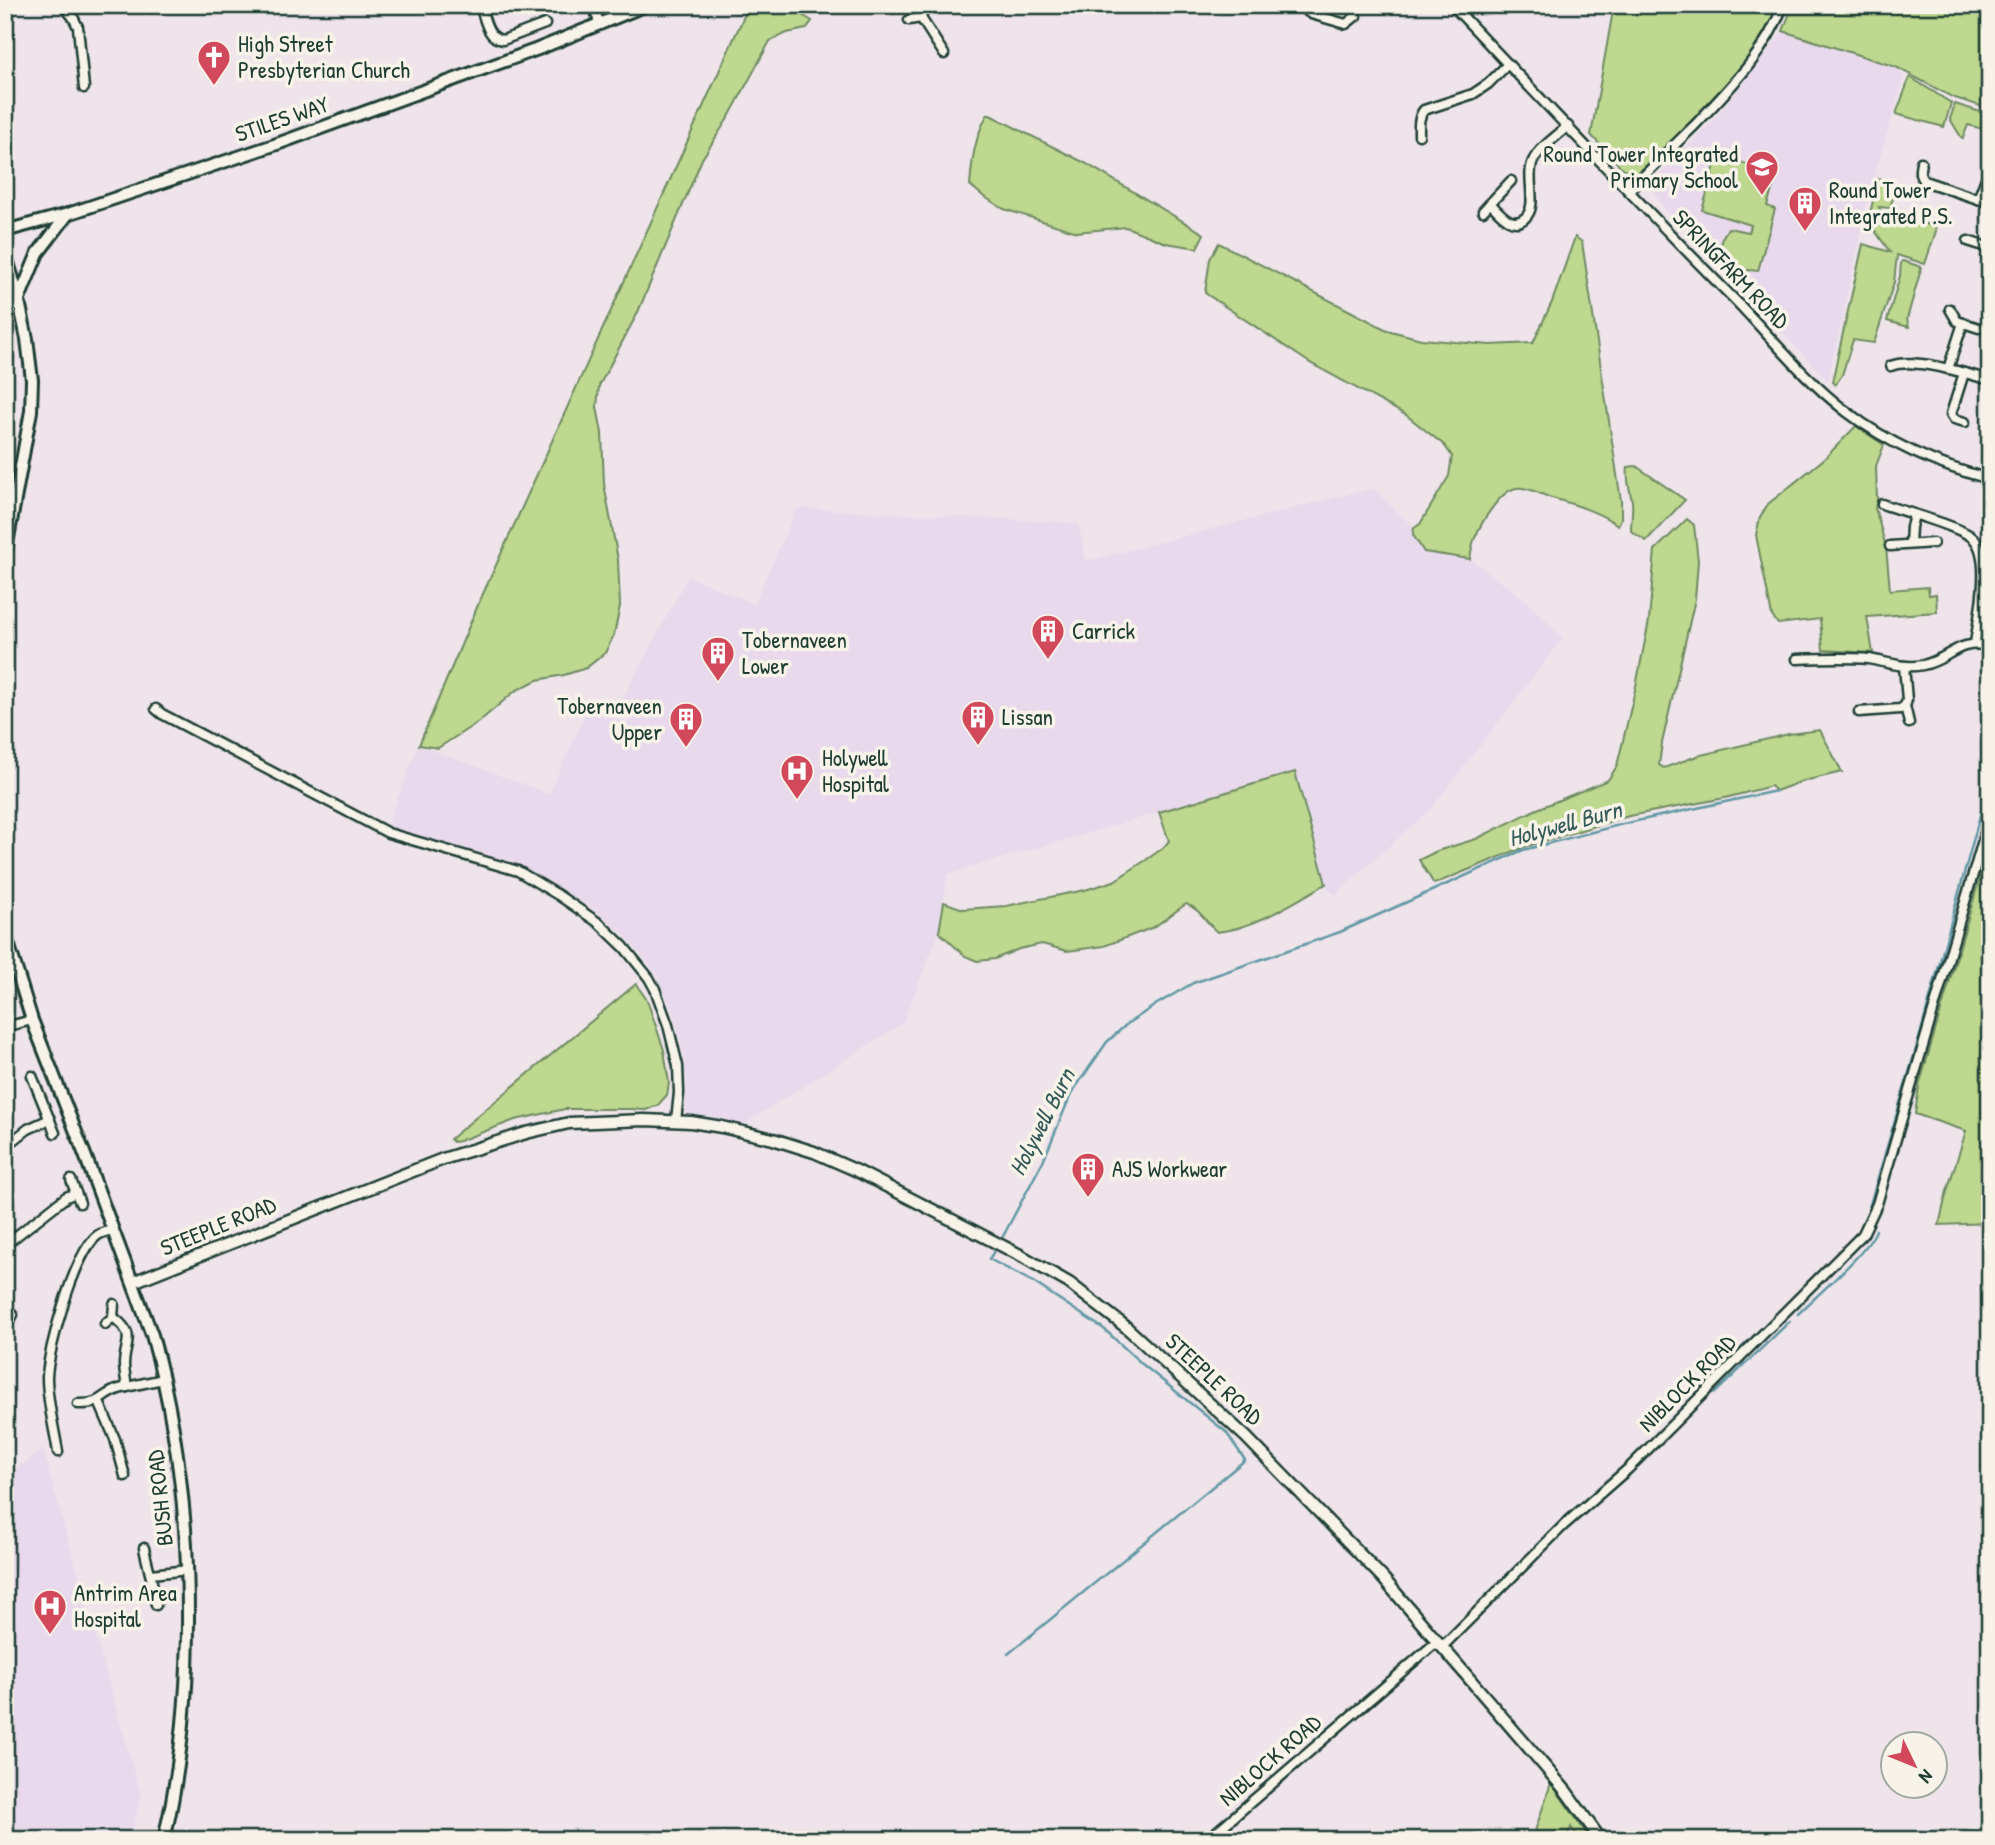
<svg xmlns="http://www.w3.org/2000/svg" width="1995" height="1845" font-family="'Patrick Hand',sans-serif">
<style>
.built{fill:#e8daec}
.green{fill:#bed88f;stroke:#6e8a62;stroke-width:2}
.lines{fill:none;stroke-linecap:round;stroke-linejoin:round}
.stream{stroke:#6298a5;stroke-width:2.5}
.minor-casing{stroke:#1f3d34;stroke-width:13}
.tertiary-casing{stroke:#1f3d34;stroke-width:15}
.secondary-casing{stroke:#1f3d34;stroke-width:16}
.minor{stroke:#f7f3e8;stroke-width:8}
.tertiary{stroke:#f7f3e8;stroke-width:10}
.secondary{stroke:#f7f3e8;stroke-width:10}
.labels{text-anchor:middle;stroke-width:7;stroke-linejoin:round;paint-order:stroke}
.poi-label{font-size:23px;fill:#1f3d34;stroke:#f7f3e8;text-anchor:start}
.street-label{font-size:23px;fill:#1f3d34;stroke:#f7f3e8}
.water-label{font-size:24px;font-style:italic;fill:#355b5a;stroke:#f7f3e8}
</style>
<rect width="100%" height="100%" fill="#eee4ea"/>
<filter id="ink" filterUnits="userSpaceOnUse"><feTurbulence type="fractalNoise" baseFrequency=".0143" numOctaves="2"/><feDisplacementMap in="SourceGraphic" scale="14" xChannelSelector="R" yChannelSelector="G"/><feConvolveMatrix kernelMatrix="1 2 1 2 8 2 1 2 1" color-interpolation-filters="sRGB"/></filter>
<g filter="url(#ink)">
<g class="built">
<path d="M 1783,31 L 1896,67 L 1904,77 L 1865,208 L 1859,243 L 1828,381 L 1776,326 L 1778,313 L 1764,313 L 1665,210 L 1649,185 L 1718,115 Z"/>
<path d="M 1373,488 L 1414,528 L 1413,535 L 1424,552 L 1470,559 L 1523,598 L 1563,638 L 1432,808 L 1335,895 L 1327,887 L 1295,773 L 948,874 L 939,932 L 903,1023 L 741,1126 L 685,1117 L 686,1087 L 684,1057 L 672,1009 L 655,972 L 622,933 L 587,905 L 519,868 L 387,825 L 419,745 L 549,794 L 588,708 L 628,723 L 632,713 L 618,707 L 688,576 L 754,604 L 797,508 L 1078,523 L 1086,561 Z"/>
<path d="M 43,1450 L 141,1796 L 130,1840 L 5,1840 L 5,1476 Z"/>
</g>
<g class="green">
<path d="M 749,5 L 785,5 L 812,21 L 806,29 L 787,33 L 770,41 L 730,115 L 702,159 L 638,312 L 599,386 L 597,407 L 602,433 L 604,484 L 618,560 L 620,606 L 614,635 L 605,653 L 586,668 L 564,675 L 537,680 L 515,691 L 480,721 L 438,748 L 419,745 L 478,605 Z"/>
<path d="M 1614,5 L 1780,5 C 1759,54 1718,92 1682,130 C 1667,145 1652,164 1634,175 L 1620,166 L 1591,135 Z"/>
<path d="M 1793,5 L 1990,5 L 1990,109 L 1952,97 L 1896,67 L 1783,31 Z"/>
<path d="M 1910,77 L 1951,103 L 1944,127 L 1896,114 Z"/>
<path d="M 1955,104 L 1990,115 L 1990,131 L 1968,125 L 1963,138 L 1961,137 L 1950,119 Z"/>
<path d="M 988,114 L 1085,163 L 1204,234 L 1197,248 L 1166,243 L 1126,227 L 1077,232 L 1004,209 L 983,196 L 970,185 C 972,160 975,135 988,114 Z"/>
<path d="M 1718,155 L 1777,174 L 1767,206 L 1775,209 L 1758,271 L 1749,270 L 1740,273 L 1719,250 L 1722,238 L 1728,228 L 1749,232 L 1751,225 L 1702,210 Z"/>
<path d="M 1878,179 L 1897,185 L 1890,208 L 1879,207 L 1885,221 L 1888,222 L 1891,213 L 1935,227 L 1936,231 L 1925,264 L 1897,255 L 1894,282 L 1874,343 L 1853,340 L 1842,375 L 1835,385 L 1832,382 L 1863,244 L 1890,252 L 1873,228 L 1869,218 Z"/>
<path d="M 1575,237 L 1582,242 L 1621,501 L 1621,519 L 1618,525 C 1597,511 1576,505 1552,498 C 1542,495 1527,486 1516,488 C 1499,492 1481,523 1475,538 C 1472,544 1471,552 1470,559 L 1424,552 L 1413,535 L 1414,528 L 1420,524 L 1449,476 L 1452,456 L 1444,445 L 1406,415 L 1310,363 L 1205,293 L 1210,259 L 1219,243 L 1387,330 L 1421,339 L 1490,345 L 1533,343 L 1552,302 Z"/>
<path d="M 1903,261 L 1921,267 L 1921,269 L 1907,319 L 1909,327 L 1887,321 L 1900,276 L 1901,262 Z"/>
<path d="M 1856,426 L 1884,445 L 1876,466 L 1877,500 L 1875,508 L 1886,547 L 1890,590 L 1928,587 L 1929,595 L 1936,594 L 1937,612 L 1867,617 L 1873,653 L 1823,650 L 1820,619 L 1778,624 L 1772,616 L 1756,535 L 1760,517 L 1768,504 L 1824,459 Z"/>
<path d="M 1636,466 L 1685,500 L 1646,541 L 1631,531 C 1631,521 1633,511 1632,501 C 1630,489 1626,480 1628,467 Z"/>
<path d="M 1687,519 L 1694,525 L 1698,561 L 1695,599 L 1662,743 L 1659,765 L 1664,768 L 1697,756 L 1789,734 L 1820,730 L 1842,772 L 1800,782 L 1776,791 L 1771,786 L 1725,798 L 1629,816 L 1524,847 L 1434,884 L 1419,860 L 1437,851 L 1476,839 L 1535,810 L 1608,780 L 1617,766 L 1636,686 L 1649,621 L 1655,550 Z"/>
<path d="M 1295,772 L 1326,884 C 1292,903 1256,928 1217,932 C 1206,922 1199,908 1186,904 L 1154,927 L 1104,946 L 1067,951 L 1042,944 L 1019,949 L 995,959 L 977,961 L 965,956 L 939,932 L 944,902 L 963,909 L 1006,906 L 1085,890 L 1114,881 L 1146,860 L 1163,848 L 1169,841 L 1159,812 Z"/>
<path d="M 1990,843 L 1990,1223 L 1939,1225 L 1947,1191 L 1966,1131 L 1915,1114 L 1919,1086 Z"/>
<path d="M 636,984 L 647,1000 L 664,1050 L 669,1083 L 667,1095 L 658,1105 L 646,1110 L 630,1109 L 565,1109 L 515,1120 L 459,1141 L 453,1142 L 450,1139 Z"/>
<path d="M 1551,1783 L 1591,1840 L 1580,1840 L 1571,1827 L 1566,1840 L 1532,1840 Z"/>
</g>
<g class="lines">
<g class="stream">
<path d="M 1866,1218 L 1920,1035 L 1990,779"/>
<path d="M 1000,1242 L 1044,1159 L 1071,1094 L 1107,1042 L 1127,1024 L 1157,1004 L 1193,983 L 1340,932 L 1523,850 L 1623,824 L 1776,791"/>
<path d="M 996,1248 L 989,1259 L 1033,1282 L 1104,1329 L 1142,1364 L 1226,1432 L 1245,1460 L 1008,1654"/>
<path d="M 1798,1314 C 1816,1296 1870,1250 1876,1230"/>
<path d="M 1715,1393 L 1790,1321"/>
</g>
<defs>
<g id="minor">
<path d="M 63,5 L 73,17 L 78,27 L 84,88"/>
<path d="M 480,5 C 485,19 487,39 503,40 L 545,24"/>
<path d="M 593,5 L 600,25"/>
<path d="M 928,5 L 923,11 L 921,18 L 944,54"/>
<path d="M 1298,5 L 1311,14 L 1346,24 L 1356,16"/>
<path d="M 1452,5 C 1546,104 1638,203 1734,299 C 1771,337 1805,380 1847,412 C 1889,444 1939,466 1990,479"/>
<path d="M 909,20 L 921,18"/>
<path d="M 1419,135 C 1419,126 1418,117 1424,110 L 1473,94 L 1488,84 L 1508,64"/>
<path d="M 1921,162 C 1920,170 1918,175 1924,181 L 1990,203"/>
<path d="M 1629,191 C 1651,169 1672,147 1694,126 C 1728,90 1766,53 1783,5"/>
<path d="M 1978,199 L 1990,168"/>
<path d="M 1490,203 C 1499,212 1512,230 1525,218 C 1539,206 1525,177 1533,161 C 1540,147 1557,136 1568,126"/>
<path d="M 1483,211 L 1511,181"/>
<path d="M 1968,241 L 1990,248"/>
<path d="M 1950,309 L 1957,321 L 1979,328"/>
<path d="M 1891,366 C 1914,357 1965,373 1990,380"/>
<path d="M 1948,369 L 1963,323"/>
<path d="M 1964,373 L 1951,414 L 1954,419 L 1965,422"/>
<path d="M 1882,504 C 1901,511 1960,526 1973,538 C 1993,556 1978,620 1975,644"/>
<path d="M 1910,544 L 1911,527 L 1914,515"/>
<path d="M 1890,546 L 1933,543"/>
<path d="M 1797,659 C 1821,658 1845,657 1869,659 C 1887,662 1904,669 1923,665 C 1951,659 1956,639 1990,646"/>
<path d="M 1905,706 L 1909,723"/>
<path d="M 156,709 L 162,714 L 388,833 L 518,871 L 558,895 L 599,923 L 624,947 L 649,978 L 655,989 L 668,1025 L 678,1066 L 679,1093 L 676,1121"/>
<path d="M 1859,712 L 1900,709 L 1905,706 L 1907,700 L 1904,666"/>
<path d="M 5,1027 L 32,1020"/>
<path d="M 32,1076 L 55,1133"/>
<path d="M 5,1147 L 28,1129 L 50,1119"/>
<path d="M 71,1180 L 80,1203"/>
<path d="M 5,1245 L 66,1197 L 76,1193"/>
<path d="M 113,1317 C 137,1335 125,1341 124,1364 C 124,1371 126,1380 127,1387"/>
<path d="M 105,1324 L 113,1317 L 114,1304"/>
<path d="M 5,1327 L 13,1315"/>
<path d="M 99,1402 L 115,1439 L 125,1476"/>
<path d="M 78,1404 C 103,1405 101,1394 119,1389 C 134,1385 149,1382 163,1379"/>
<path d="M 58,1452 C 54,1427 47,1401 47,1377 C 48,1349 75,1251 98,1235 C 101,1233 108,1231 113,1230"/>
<path d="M 144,1548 C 148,1568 154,1585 156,1605"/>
<path d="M 151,1574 L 188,1570"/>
<path d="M 1207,1840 L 1433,1645 L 1446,1643 L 1564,1525 L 1629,1468 L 1863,1234 L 1877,1204 L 1990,816"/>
</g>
<path id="tertiary" d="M 133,1282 L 443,1159 L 526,1133 L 569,1123 L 644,1120 L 691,1122 L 722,1127 L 773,1139 L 814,1152 L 855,1170 L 1020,1255 L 1069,1283 L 1126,1327 L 1246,1437 L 1382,1577 L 1565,1790 L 1601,1840"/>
<g id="secondary">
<path d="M 5,231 L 68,214 L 277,144 L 538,49 L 646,5"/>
<path d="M 5,253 L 17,292 L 27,339 L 32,380 L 31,411 L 5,555"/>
<path d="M 5,292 L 20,307"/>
<path d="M 19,299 L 38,253 L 68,214"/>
<path d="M 5,933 L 32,1020 L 85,1155 L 152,1335 C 170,1399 180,1463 185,1529 C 192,1633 188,1738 164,1840"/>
</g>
</defs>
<use href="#minor" class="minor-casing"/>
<use href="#tertiary" class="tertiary-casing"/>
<use href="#secondary" class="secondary-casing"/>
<use href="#minor" class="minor"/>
<use href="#tertiary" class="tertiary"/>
<use href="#secondary" class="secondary"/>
</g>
</g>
<defs>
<symbol id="church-pin" viewBox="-11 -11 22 30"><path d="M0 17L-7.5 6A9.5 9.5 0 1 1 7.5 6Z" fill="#d1495b" stroke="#f7f3e8"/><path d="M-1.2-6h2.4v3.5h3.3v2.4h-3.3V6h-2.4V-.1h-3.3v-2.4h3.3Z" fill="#fff"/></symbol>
<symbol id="school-pin" viewBox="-11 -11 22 30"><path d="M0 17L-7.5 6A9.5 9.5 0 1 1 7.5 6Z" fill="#d1495b" stroke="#f7f3e8"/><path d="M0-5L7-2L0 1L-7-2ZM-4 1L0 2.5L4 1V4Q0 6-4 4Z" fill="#fff"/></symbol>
<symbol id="building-pin" viewBox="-11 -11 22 30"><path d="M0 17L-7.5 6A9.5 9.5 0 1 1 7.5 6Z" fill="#d1495b" stroke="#f7f3e8"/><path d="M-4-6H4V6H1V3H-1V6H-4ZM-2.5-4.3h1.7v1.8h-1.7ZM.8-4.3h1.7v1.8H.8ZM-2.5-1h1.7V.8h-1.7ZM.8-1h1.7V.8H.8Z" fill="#fff"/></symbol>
<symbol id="hospital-pin" viewBox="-11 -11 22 30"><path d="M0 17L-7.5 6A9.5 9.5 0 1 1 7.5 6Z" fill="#d1495b" stroke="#f7f3e8"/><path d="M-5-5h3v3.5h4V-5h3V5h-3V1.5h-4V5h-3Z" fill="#fff"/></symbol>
</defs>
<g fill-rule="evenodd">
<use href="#church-pin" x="195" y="38" width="38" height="52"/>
<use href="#school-pin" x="1743" y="148" width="38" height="52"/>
<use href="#building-pin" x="1786" y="184" width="38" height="52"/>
<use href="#building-pin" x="1029" y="612" width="38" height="52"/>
<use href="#building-pin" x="699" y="634" width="38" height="52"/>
<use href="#building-pin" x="959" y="698" width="38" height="52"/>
<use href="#building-pin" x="667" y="700" width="38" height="52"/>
<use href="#hospital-pin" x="778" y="752" width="38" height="52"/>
<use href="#building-pin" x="1069" y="1150" width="38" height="52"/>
<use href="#hospital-pin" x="31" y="1587" width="38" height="52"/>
</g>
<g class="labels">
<g class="poi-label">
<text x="238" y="52">High Street<tspan x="238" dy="26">Presbyterian Church</tspan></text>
<text x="1738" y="162" text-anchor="end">Round Tower Integrated<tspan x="1738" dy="26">Primary School</tspan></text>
<text x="1829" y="198">Round Tower<tspan x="1829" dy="26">Integrated P.S.</tspan></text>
<text x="1072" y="639">Carrick</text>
<text x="742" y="648">Tobernaveen<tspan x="742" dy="26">Lower</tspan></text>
<text x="662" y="714" text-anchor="end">Tobernaveen<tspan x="662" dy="26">Upper</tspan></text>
<text x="1002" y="725">Lissan</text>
<text x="822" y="766">Holywell<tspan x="822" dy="26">Hospital</tspan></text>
<text x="1112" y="1177">AJS Workwear</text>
<text x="74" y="1601">Antrim Area<tspan x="74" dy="26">Hospital</tspan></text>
</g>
<g class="street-label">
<text transform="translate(282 119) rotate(-19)" y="8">STILES WAY</text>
<text transform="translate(1731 269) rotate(46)" y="8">SPRINGFARM ROAD</text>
<text transform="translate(218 1226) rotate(-22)" y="8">STEEPLE ROAD</text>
<text transform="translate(1214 1379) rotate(43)" y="8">STEEPLE ROAD</text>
<text transform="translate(1687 1383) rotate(-45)" y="8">NIBLOCK ROAD</text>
<text transform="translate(160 1498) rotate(-96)" y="8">BUSH ROAD</text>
<text transform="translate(1270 1760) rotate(-41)" y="8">NIBLOCK ROAD</text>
</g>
<g class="water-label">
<text transform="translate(1565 824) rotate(-15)" y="8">Holywell Burn</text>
<text transform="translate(1042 1122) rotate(-63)" y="8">Holywell Burn</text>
</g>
</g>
<rect width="1995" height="1845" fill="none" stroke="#f7f3e8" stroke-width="28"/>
<rect x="14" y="14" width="1967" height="1817" fill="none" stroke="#1f3d34" stroke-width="2.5" filter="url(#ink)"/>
<g transform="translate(1914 1765) rotate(133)"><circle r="33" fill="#f7f3e8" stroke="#a1aaa0" stroke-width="2"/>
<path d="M0-5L12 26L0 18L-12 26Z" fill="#d1495b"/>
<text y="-10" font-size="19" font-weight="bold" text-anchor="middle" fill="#1f3d34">N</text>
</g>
</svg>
